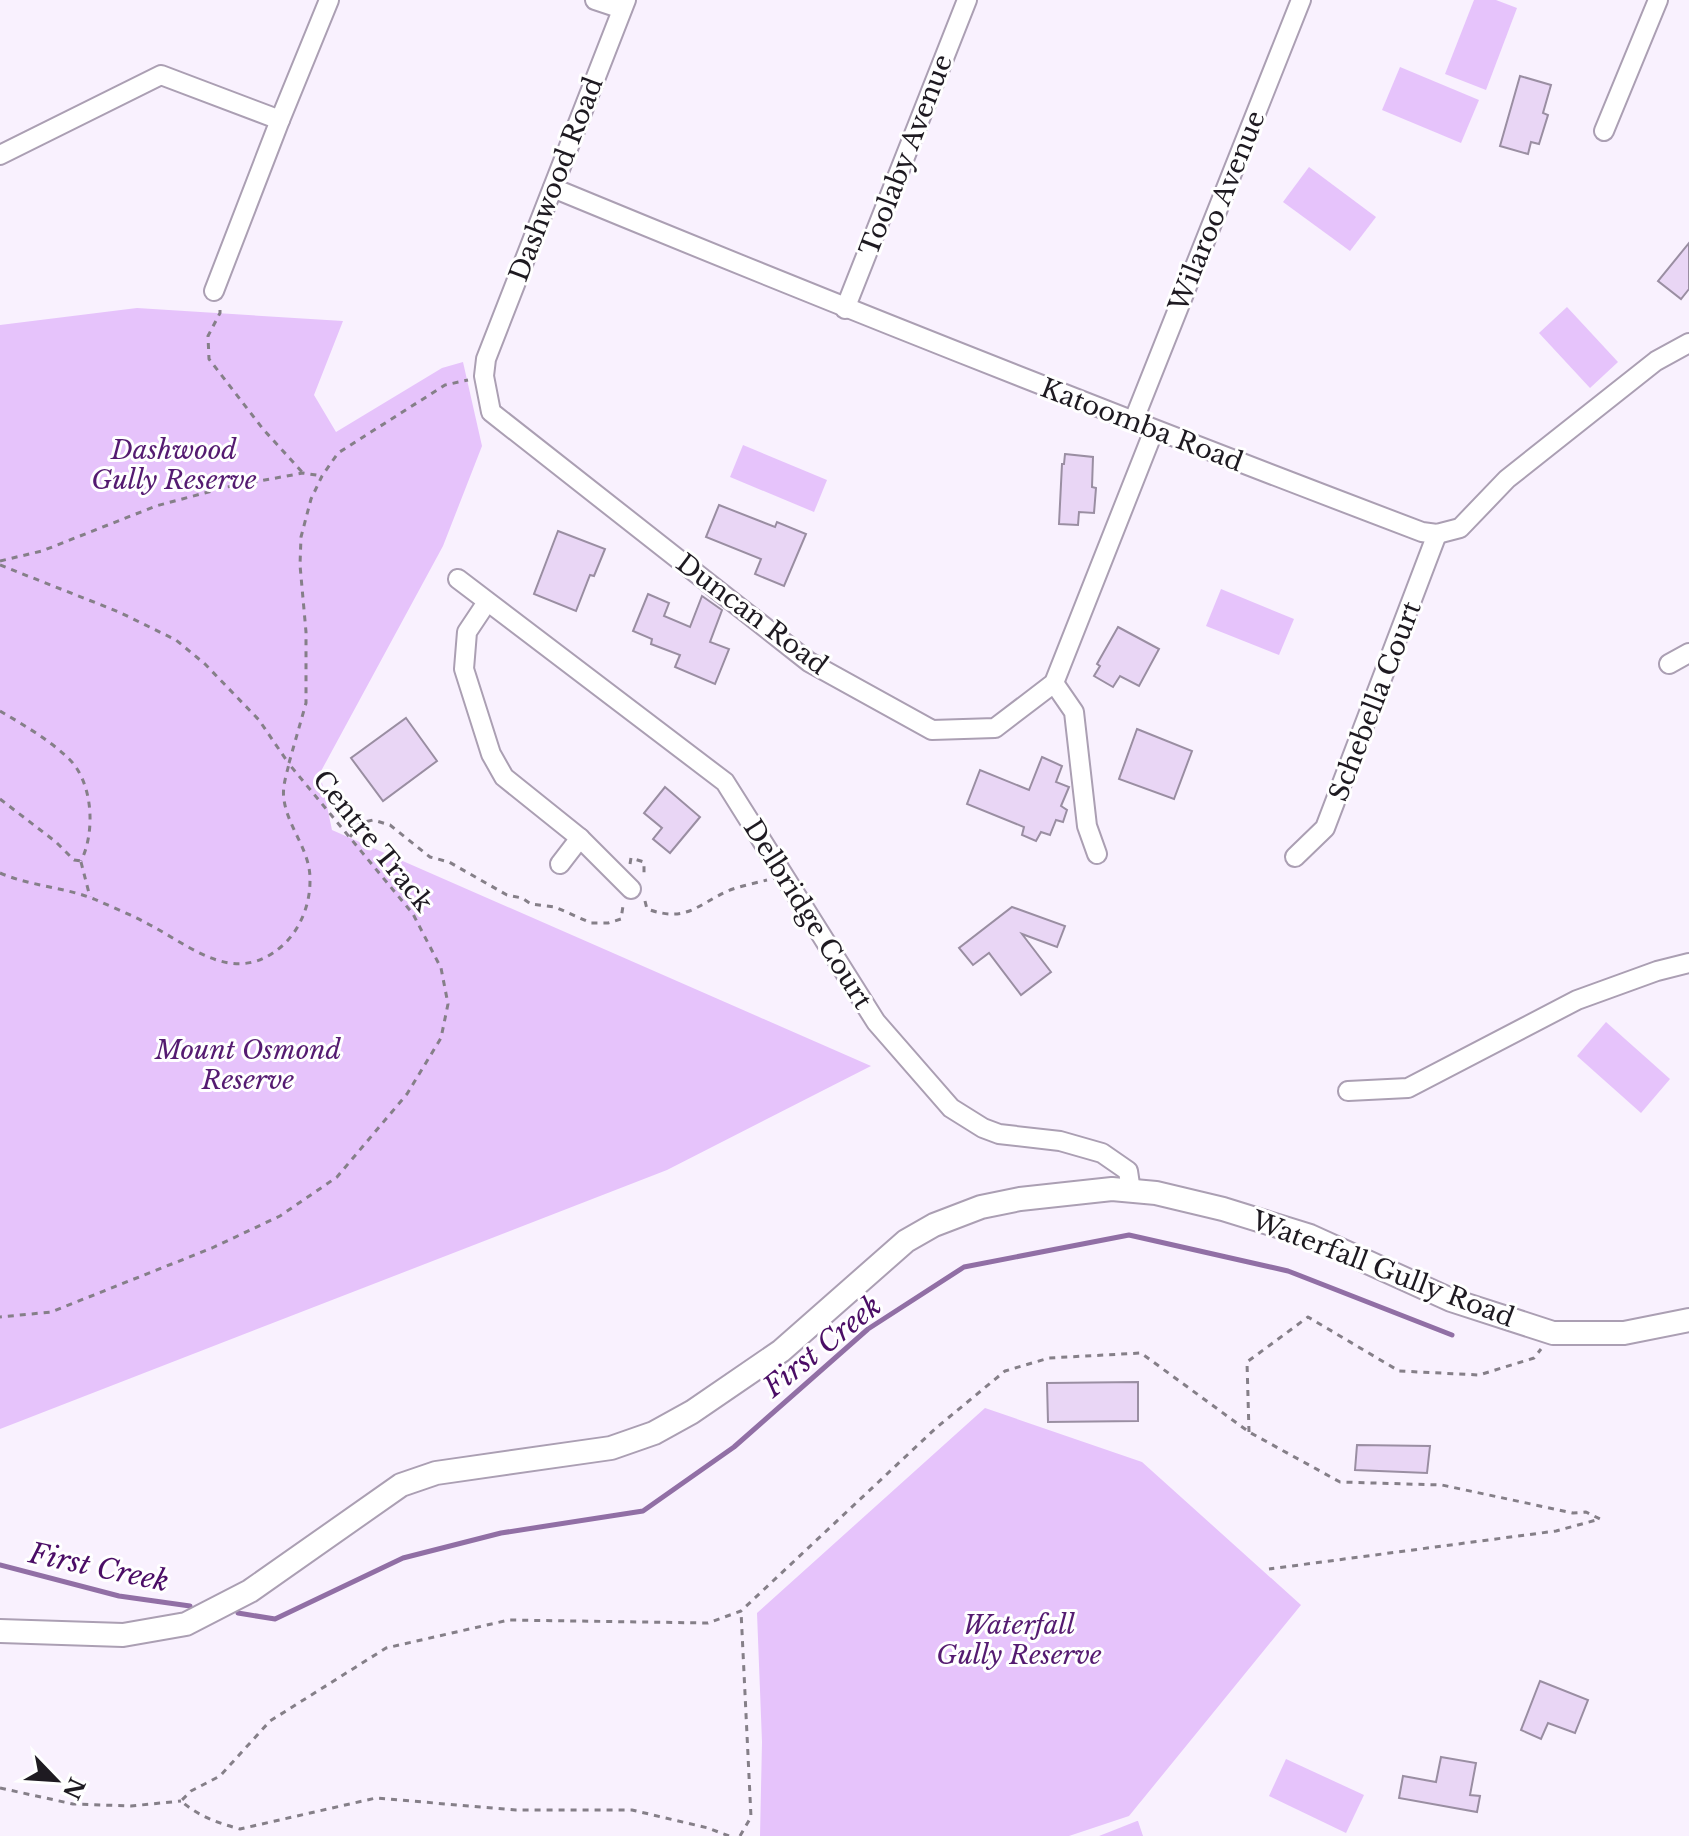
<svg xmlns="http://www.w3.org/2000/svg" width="1689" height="1836" font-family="'Libre Baskerville',serif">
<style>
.green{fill:#e6c3fb}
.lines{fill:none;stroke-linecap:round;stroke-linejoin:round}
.stream{stroke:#916fa5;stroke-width:5}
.building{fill:#e9d6f5;stroke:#9a8ea2;stroke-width:2}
.minor-casing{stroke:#ab9fb3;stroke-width:22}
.tertiary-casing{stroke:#ab9fb3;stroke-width:26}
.path{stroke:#857f88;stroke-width:3;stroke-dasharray:6 6;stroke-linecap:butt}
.minor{stroke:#fff;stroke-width:18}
.tertiary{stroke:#fff;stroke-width:22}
.labels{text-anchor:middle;stroke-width:6;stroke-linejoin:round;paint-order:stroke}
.street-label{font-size:26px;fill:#1e1a21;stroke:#fff}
.park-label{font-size:26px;font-style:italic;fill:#551b71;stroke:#fff}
.water-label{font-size:28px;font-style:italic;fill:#4b0d66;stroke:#fff}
</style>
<rect width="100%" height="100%" fill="#f9f1fe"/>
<g class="green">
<path d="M 1474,0 L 1496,0 L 1517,8 L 1486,90 L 1445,74 Z"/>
<path d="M 1400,67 L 1479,100 L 1461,143 L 1382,110 Z"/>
<path d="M 1309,167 L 1376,217 L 1350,251 L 1283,202 Z"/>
<path d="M 1567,307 L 1618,362 L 1590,388 L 1539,333 Z"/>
<path d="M 137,308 L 343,321 L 314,395 L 336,432 L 442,368 L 463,362 L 482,446 L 443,546 L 320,773 L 332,830 L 871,1066 L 667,1170 L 0,1429 L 0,325 Z"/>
<path d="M 743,445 L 827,480 L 814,512 L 730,477 Z"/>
<path d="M 1221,589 L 1294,619 L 1279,655 L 1206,626 Z"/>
<path d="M 1606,1022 L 1670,1079 L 1641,1113 L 1577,1056 Z"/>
<path d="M 985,1408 L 1142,1462 L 1301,1605 L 1129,1816 L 1069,1836 L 760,1836 L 762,1742 L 757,1613 Z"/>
<path d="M 1286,1759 L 1364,1795 L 1346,1833 L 1269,1796 Z"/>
<path d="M 1138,1821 L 1143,1836 L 1099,1836 L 1137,1821 Z"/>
</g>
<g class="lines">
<g class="stream">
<path d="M 0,1565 L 119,1596 L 190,1606"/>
<path d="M 238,1613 L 275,1619 L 403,1558 L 501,1533 L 643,1511 L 734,1447 L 868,1329 L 964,1267 L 1129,1235 L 1288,1271 L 1452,1335"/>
</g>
</g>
<g class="building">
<path d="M 1520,76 L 1551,85 L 1543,113 L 1548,115 L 1539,144 L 1531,142 L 1528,154 L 1500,146 Z"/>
<path d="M 1689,243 L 1689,289 L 1681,299 L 1658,281 Z"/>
<path d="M 1065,454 L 1093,457 L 1092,487 L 1096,488 L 1094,513 L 1079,512 L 1078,525 L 1059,524 L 1062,464 L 1064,464 Z"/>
<path d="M 719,505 L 775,527 L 777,522 L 806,534 L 784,586 L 755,574 L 761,559 L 706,537 Z"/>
<path d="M 558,531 L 605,549 L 594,576 L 590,575 L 576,611 L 534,594 Z"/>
<path d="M 648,594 L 669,603 L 664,616 L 690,627 L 702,596 L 722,610 L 710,642 L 729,649 L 715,684 L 675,667 L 680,655 L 651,644 L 652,639 L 633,631 Z"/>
<path d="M 1118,627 L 1159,649 L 1139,686 L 1120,676 L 1113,687 L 1094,676 L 1100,666 L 1097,664 Z"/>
<path d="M 406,718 L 437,761 L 383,801 L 351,758 Z"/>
<path d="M 1137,729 L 1192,751 L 1174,799 L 1119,779 Z"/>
<path d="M 1042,757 L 1062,766 L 1056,782 L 1069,787 L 1061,806 L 1067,810 L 1063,822 L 1056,820 L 1050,835 L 1041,832 L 1036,841 L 1022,835 L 1024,827 L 967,804 L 980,770 L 1029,790 Z"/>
<path d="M 665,787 L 700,817 L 670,853 L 653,839 L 662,828 L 644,813 Z"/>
<path d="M 1012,907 L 1065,926 L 1057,947 L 1022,934 L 1051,972 L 1021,995 L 989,953 L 973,965 L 959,948 Z"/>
<path d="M 1138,1382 L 1138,1421 L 1048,1422 L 1047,1383 Z"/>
<path d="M 1357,1445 L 1430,1446 L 1427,1473 L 1355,1470 Z"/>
<path d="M 1540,1681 L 1588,1700 L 1575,1733 L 1548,1723 L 1541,1739 L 1521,1730 Z"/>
<path d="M 1441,1757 L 1476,1763 L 1470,1795 L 1480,1796 L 1477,1812 L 1399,1798 L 1403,1776 L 1436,1782 Z"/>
</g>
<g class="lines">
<defs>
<g id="minor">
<path d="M 595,0 L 622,9"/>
<path d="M 626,0 L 486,359 L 484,376 L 491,412 L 809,662 L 932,730 L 995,728 L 1054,683 L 1154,430"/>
<path d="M 1604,131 L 1658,0"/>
<path d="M 0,155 L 161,75 L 280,120 L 329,0"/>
<path d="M 553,188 C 841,307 1130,421 1422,532 L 1437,534 L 1460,528 L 1507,479 L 1656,361 L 1689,343"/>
<path d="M 214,291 L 280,120"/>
<path d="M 845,309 L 967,0"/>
<path d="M 1133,422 L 1301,0"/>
<path d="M 458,579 L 725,782 L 876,1022 L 951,1108 L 983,1128 L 999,1134 L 1060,1141 L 1102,1153 L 1128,1171 L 1131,1191"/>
<path d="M 487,602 L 467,632 L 464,669 L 491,754 L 504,777 L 580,838 L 631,889"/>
<path d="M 1669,664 L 1689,653"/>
<path d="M 1054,683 L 1074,712 L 1087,826 L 1097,854"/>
<path d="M 1295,857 L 1325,828 L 1437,534"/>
<path d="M 560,864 L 580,838"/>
<path d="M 1348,1091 L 1408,1088 L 1577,1000 L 1657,971 L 1689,963"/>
</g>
<path id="tertiary" d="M 0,1631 L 123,1635 L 186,1624 L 250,1591 L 401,1485 L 436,1473 L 611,1448 L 654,1433 L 692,1412 L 781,1351 L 906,1241 L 934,1225 L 981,1207 L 1020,1199 L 1112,1189 L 1156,1193 L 1223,1209 L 1310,1236 L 1451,1300 L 1553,1333 L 1624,1333 L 1689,1320"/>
</defs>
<use href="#minor" class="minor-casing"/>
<use href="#tertiary" class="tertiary-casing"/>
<g class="path">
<path d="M 220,310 L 220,313 L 208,336 L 209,359 L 263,429 L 303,473"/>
<path d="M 0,561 L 42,551 L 156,506 L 227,487 L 303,473 L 322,476"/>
<path d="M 0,565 L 119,612 L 176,640 L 205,664 L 259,720 L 289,764"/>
<path d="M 0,711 C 22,724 48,739 67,757 C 93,780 96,831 81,861"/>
<path d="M 289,763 L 306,703 L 306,632 L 300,565 L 301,537 L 311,499 L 322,476 L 338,453 L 445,385 L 468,380"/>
<path d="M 0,799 L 56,842 L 74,860 L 81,861"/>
<path d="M 350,837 L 360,823 L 373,820 L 390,825 L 430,857 L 449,862 L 507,895 L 522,898 L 531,904 L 555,907 L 591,923 L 608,923 L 621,919 L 623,906"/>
<path d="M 81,862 L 90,897"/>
<path d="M 630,864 L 631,858 L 644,862 L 644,874"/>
<path d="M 0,873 C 30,886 64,887 94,899 C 112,907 132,915 150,925 C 192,947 235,987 282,946 C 300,930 310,905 310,881 C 311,851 288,828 284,800 C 282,788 286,776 289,764 L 413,914 L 441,968 L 448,1004 L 441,1038 L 407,1094 L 337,1177 L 280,1216 L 212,1248 L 51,1312 L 0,1317"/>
<path d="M 645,901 L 647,909 C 687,923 696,905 730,890 C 741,886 755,883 767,880"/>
<path d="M 1249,1432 L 1247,1362 L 1308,1317 L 1399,1371 L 1479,1375 L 1534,1358 L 1541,1349"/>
<path d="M 0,1788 L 73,1804 L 131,1806 L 181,1801"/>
<path d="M 729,1836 L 708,1828 L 632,1810 L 516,1810 L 376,1798 L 240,1829 C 218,1823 198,1816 181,1801 L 191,1791 L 220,1776 L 270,1721 L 386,1648 L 509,1620 L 708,1623 L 741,1611 L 936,1428 L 1005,1371 L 1049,1358 L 1141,1353 L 1249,1432 L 1340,1482 L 1442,1485 L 1573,1513 L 1586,1512 L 1600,1519 L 1556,1531 L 1269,1569"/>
<path d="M 740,1836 L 751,1817 L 741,1611"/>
</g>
<use href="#minor" class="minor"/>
<use href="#tertiary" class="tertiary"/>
</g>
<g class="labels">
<g class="street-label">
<text transform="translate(906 155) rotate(-69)" y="9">Toolaby Avenue</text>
<text transform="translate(556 179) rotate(-69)" y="9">Dashwood Road</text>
<text transform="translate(1217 211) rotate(-68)" y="9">Wilaroo Avenue</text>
<text transform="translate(1142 425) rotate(21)" y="9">Katoomba Road</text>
<text transform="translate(752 614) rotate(37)" y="9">Duncan Road</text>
<text transform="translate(1375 701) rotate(-69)" y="9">Schebella Court</text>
<text transform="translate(373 841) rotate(51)" y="9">Centre Track</text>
<text transform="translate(808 914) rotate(58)" y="9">Delbridge Court</text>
<text transform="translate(1383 1269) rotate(21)" y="9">Waterfall Gully Road</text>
</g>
<g class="park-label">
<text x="174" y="459">Dashwood<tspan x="174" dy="30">Gully Reserve</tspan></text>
<text x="248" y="1059">Mount Osmond<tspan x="248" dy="30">Reserve</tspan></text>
<text x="1019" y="1634">Waterfall<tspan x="1019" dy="30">Gully Reserve</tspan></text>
</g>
<g class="water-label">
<text transform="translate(822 1346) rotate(-39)" y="10">First Creek</text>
<text transform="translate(99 1567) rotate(12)" y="10">First Creek</text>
</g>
</g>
<g transform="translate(56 1780) rotate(115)" stroke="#ffffff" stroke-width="6" paint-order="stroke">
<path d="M0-6L14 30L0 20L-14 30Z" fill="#1e1a21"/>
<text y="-12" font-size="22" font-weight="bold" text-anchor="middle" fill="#1e1a21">N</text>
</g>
</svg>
